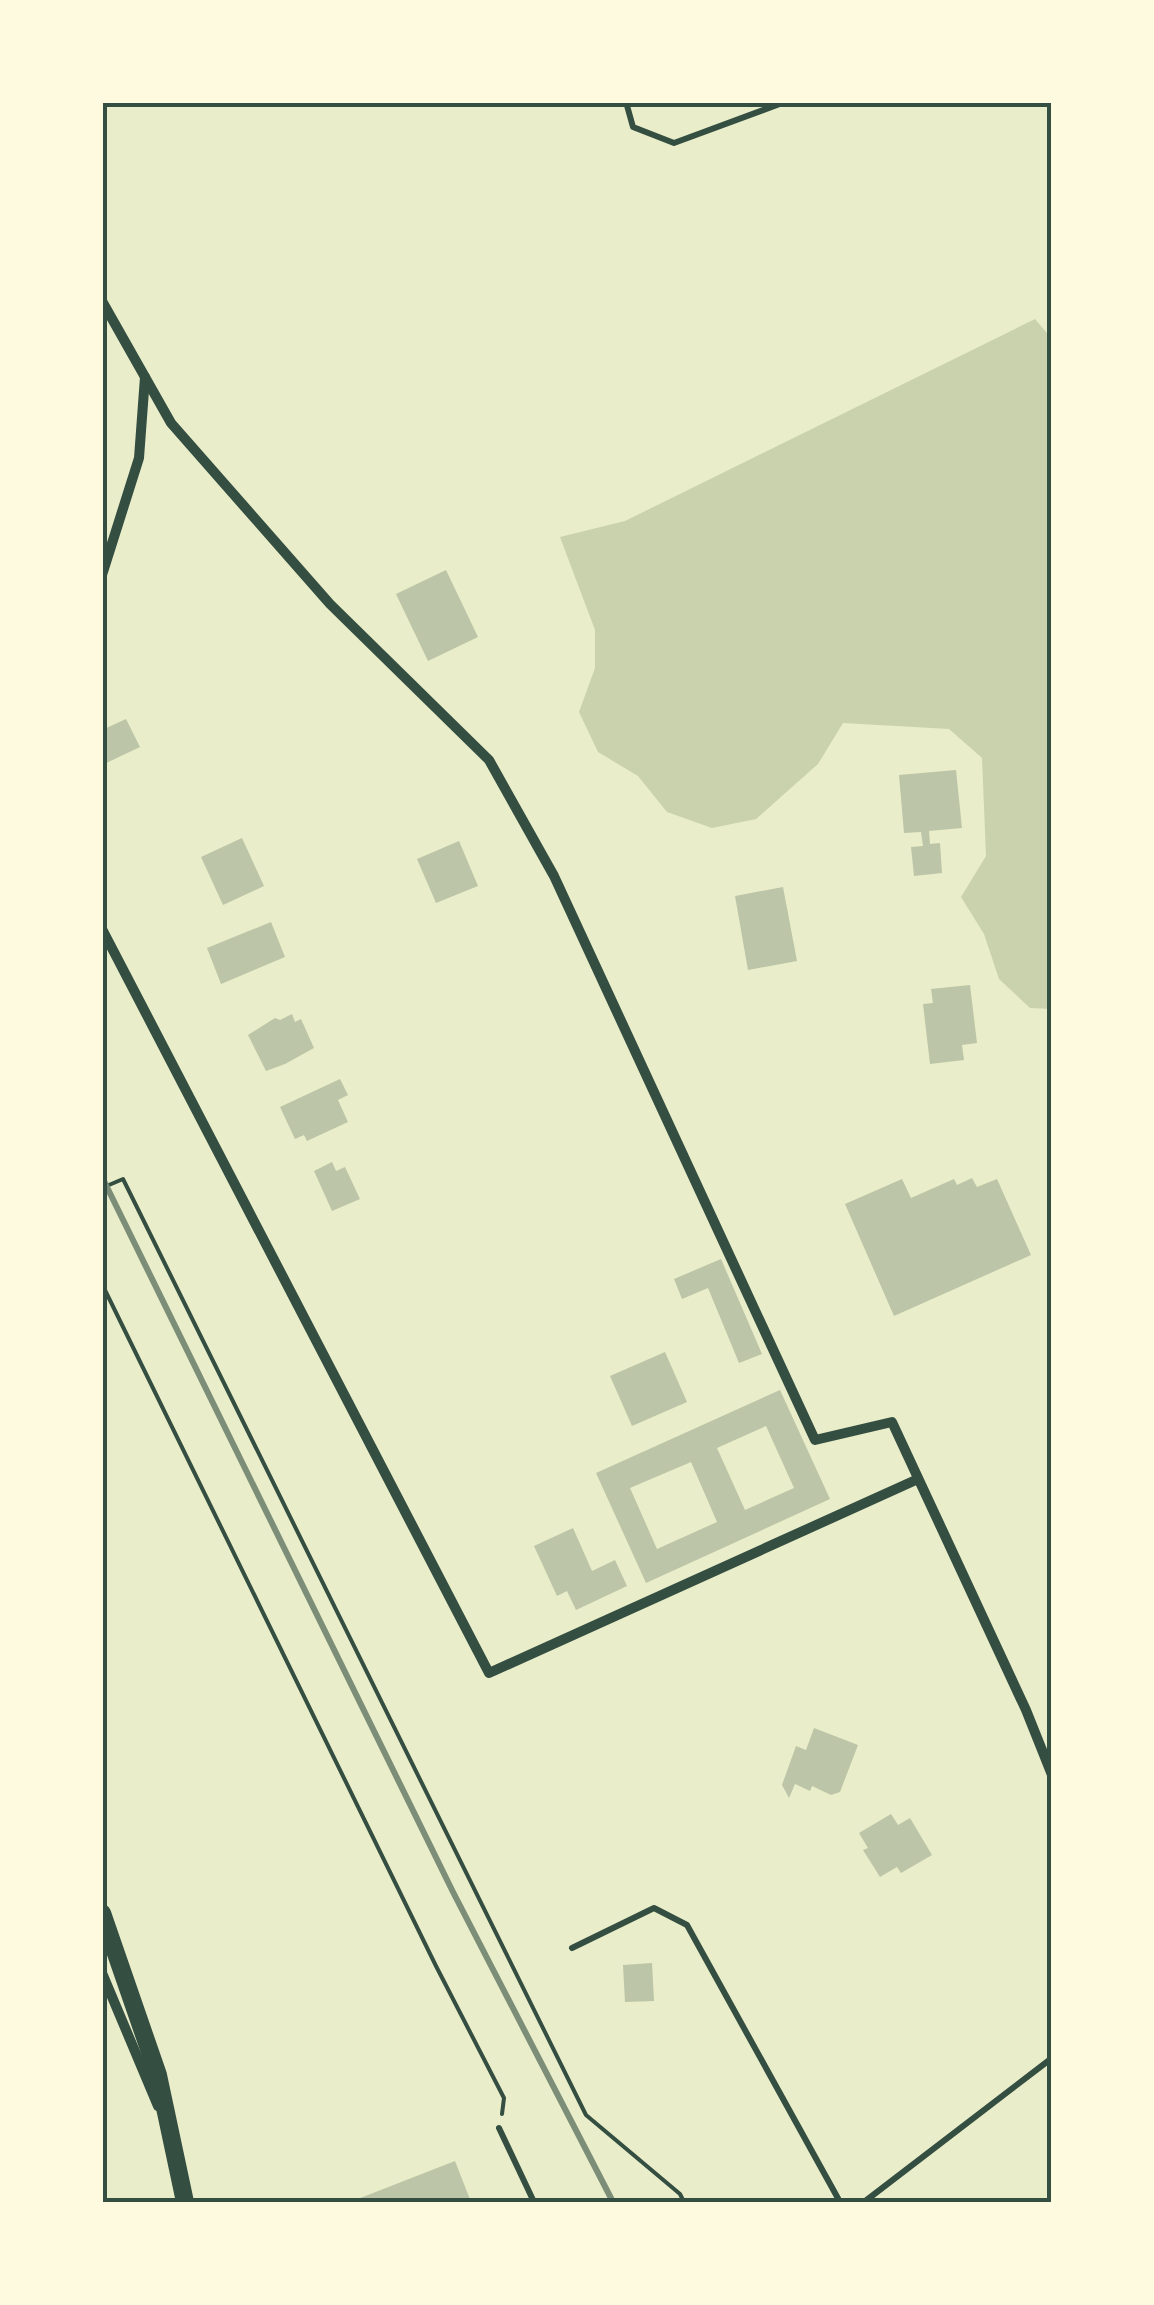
<svg xmlns="http://www.w3.org/2000/svg" width="1154" height="2305" font-family="Manrope,sans-serif">
<style>
.green{fill:#cad2ad}
.building{fill:#bcc5a7;fill-rule:evenodd}
.lines{fill:none;stroke-linecap:round;stroke-linejoin:round}
.path{stroke:#344e41;stroke-width:4}
.service{stroke:#344e41;stroke-width:6}
.minor{stroke:#344e41;stroke-width:10}
.secondary{stroke:#344e41;stroke-width:18}
.rail{stroke:#7c8e77;stroke-width:6}
.neatline{fill:none;stroke:#344e41;stroke-width:4}
</style>
<rect width="100%" height="100%" fill="#e9edc9"/>
<path class="green" d="M 1035,319 L 1052,339 L 1051,1009 L 1030,1008 L 999,979 L 984,934 L 961,897 L 986,856 L 982,758 L 949,729 L 843,723 L 818,764 L 756,819 L 712,828 L 667,812 L 638,776 L 598,752 L 579,712 L 595,668 L 595,630 L 560,537 L 625,521 Z"/>
<g class="building">
<path d="M 446,570 L 478,637 L 428,661 L 396,594 Z"/>
<path d="M 126,719 L 140,747 L 102,765 L 102,730 Z"/>
<path d="M 956,770 L 962,828 L 929,831 L 930,844 L 940,843 L 942,873 L 914,876 L 911,847 L 923,846 L 921,832 L 904,833 L 899,775 Z"/>
<path d="M 242,838 L 264,886 L 223,905 L 201,857 Z"/>
<path d="M 459,841 L 478,886 L 436,903 L 417,859 Z"/>
<path d="M 783,887 L 797,961 L 748,970 L 735,896 Z"/>
<path d="M 271,922 L 285,957 L 221,984 L 207,948 Z"/>
<path d="M 970,985 L 977,1043 L 962,1045 L 964,1060 L 930,1064 L 923,1004 L 933,1003 L 931,989 Z"/>
<path d="M 292,1014 L 295,1022 L 301,1019 L 314,1048 L 285,1064 L 266,1071 L 248,1035 L 275,1018 L 280,1020 Z"/>
<path d="M 340,1079 L 348,1095 L 338,1100 L 348,1122 L 307,1141 L 304,1135 L 295,1139 L 280,1107 Z"/>
<path d="M 332,1162 L 336,1171 L 345,1167 L 360,1199 L 332,1211 L 314,1171 Z"/>
<path d="M 972,1178 L 977,1187 L 997,1179 L 1031,1255 L 894,1316 L 845,1204 L 902,1179 L 911,1198 L 954,1179 L 957,1185 Z"/>
<path d="M 721,1259 L 762,1354 L 739,1363 L 708,1288 L 682,1299 L 674,1279 Z"/>
<path d="M 665,1352 L 687,1402 L 632,1426 L 610,1376 Z"/>
<path d="M 780,1390 L 830,1499 L 646,1583 L 596,1473 ZM 766,1426 L 794,1488 L 745,1510 L 717,1448 ZM 691,1462 L 717,1522 L 657,1549 L 630,1488 Z"/>
<path d="M 573,1528 L 592,1571 L 615,1560 L 627,1586 L 576,1610 L 567,1591 L 557,1596 L 534,1546 Z"/>
<path d="M 814,1728 L 858,1745 L 840,1792 L 831,1795 L 812,1786 L 810,1791 L 795,1784 L 789,1798 L 782,1785 L 796,1746 L 806,1750 Z"/>
<path d="M 891,1814 L 898,1825 L 910,1818 L 932,1855 L 901,1873 L 897,1867 L 880,1877 L 863,1850 L 868,1848 L 859,1833 Z"/>
<path d="M 652,1963 L 654,2001 L 625,2002 L 623,1965 Z"/>
<path d="M 455,2161 L 471,2202 L 350,2202 Z"/>
</g>
<g class="lines">
<g class="path">
<path d="M 102,1188 L 123,1179 L 586,2115 L 680,2194 L 684,2202"/>
<path d="M 102,1284 L 436,1966 L 504,2098 L 502,2114"/>
</g>
<g class="service">
<path d="M 626,102 L 633,127 L 674,143 L 785,102"/>
<path d="M 572,1948 L 654,1908 L 687,1925 L 840,2202"/>
<path d="M 499,2128 L 534,2202"/>
<path d="M 864,2202 L 1052,2058"/>
</g>
<g class="minor">
<path d="M 102,301 L 171,423 L 330,604 L 489,760 L 554,876 L 815,1440 L 892,1422 L 1026,1710 L 1052,1775"/>
<path d="M 102,575 L 139,458 L 145,377"/>
<path d="M 102,929 L 489,1673 L 918,1479"/>
<path d="M 102,1973 L 158,2106"/>
</g>
<path class="secondary" d="M 102,1913 L 158,2075 L 185,2202"/>
<path class="rail" d="M 102,1177 L 453,1892 L 613,2202"/>
</g>
<rect width="1154" height="2305" fill="none" stroke="#fefae0" stroke-width="210"/>
<rect x="105" y="105" width="944" height="2095" class="neatline"/>
</svg>
